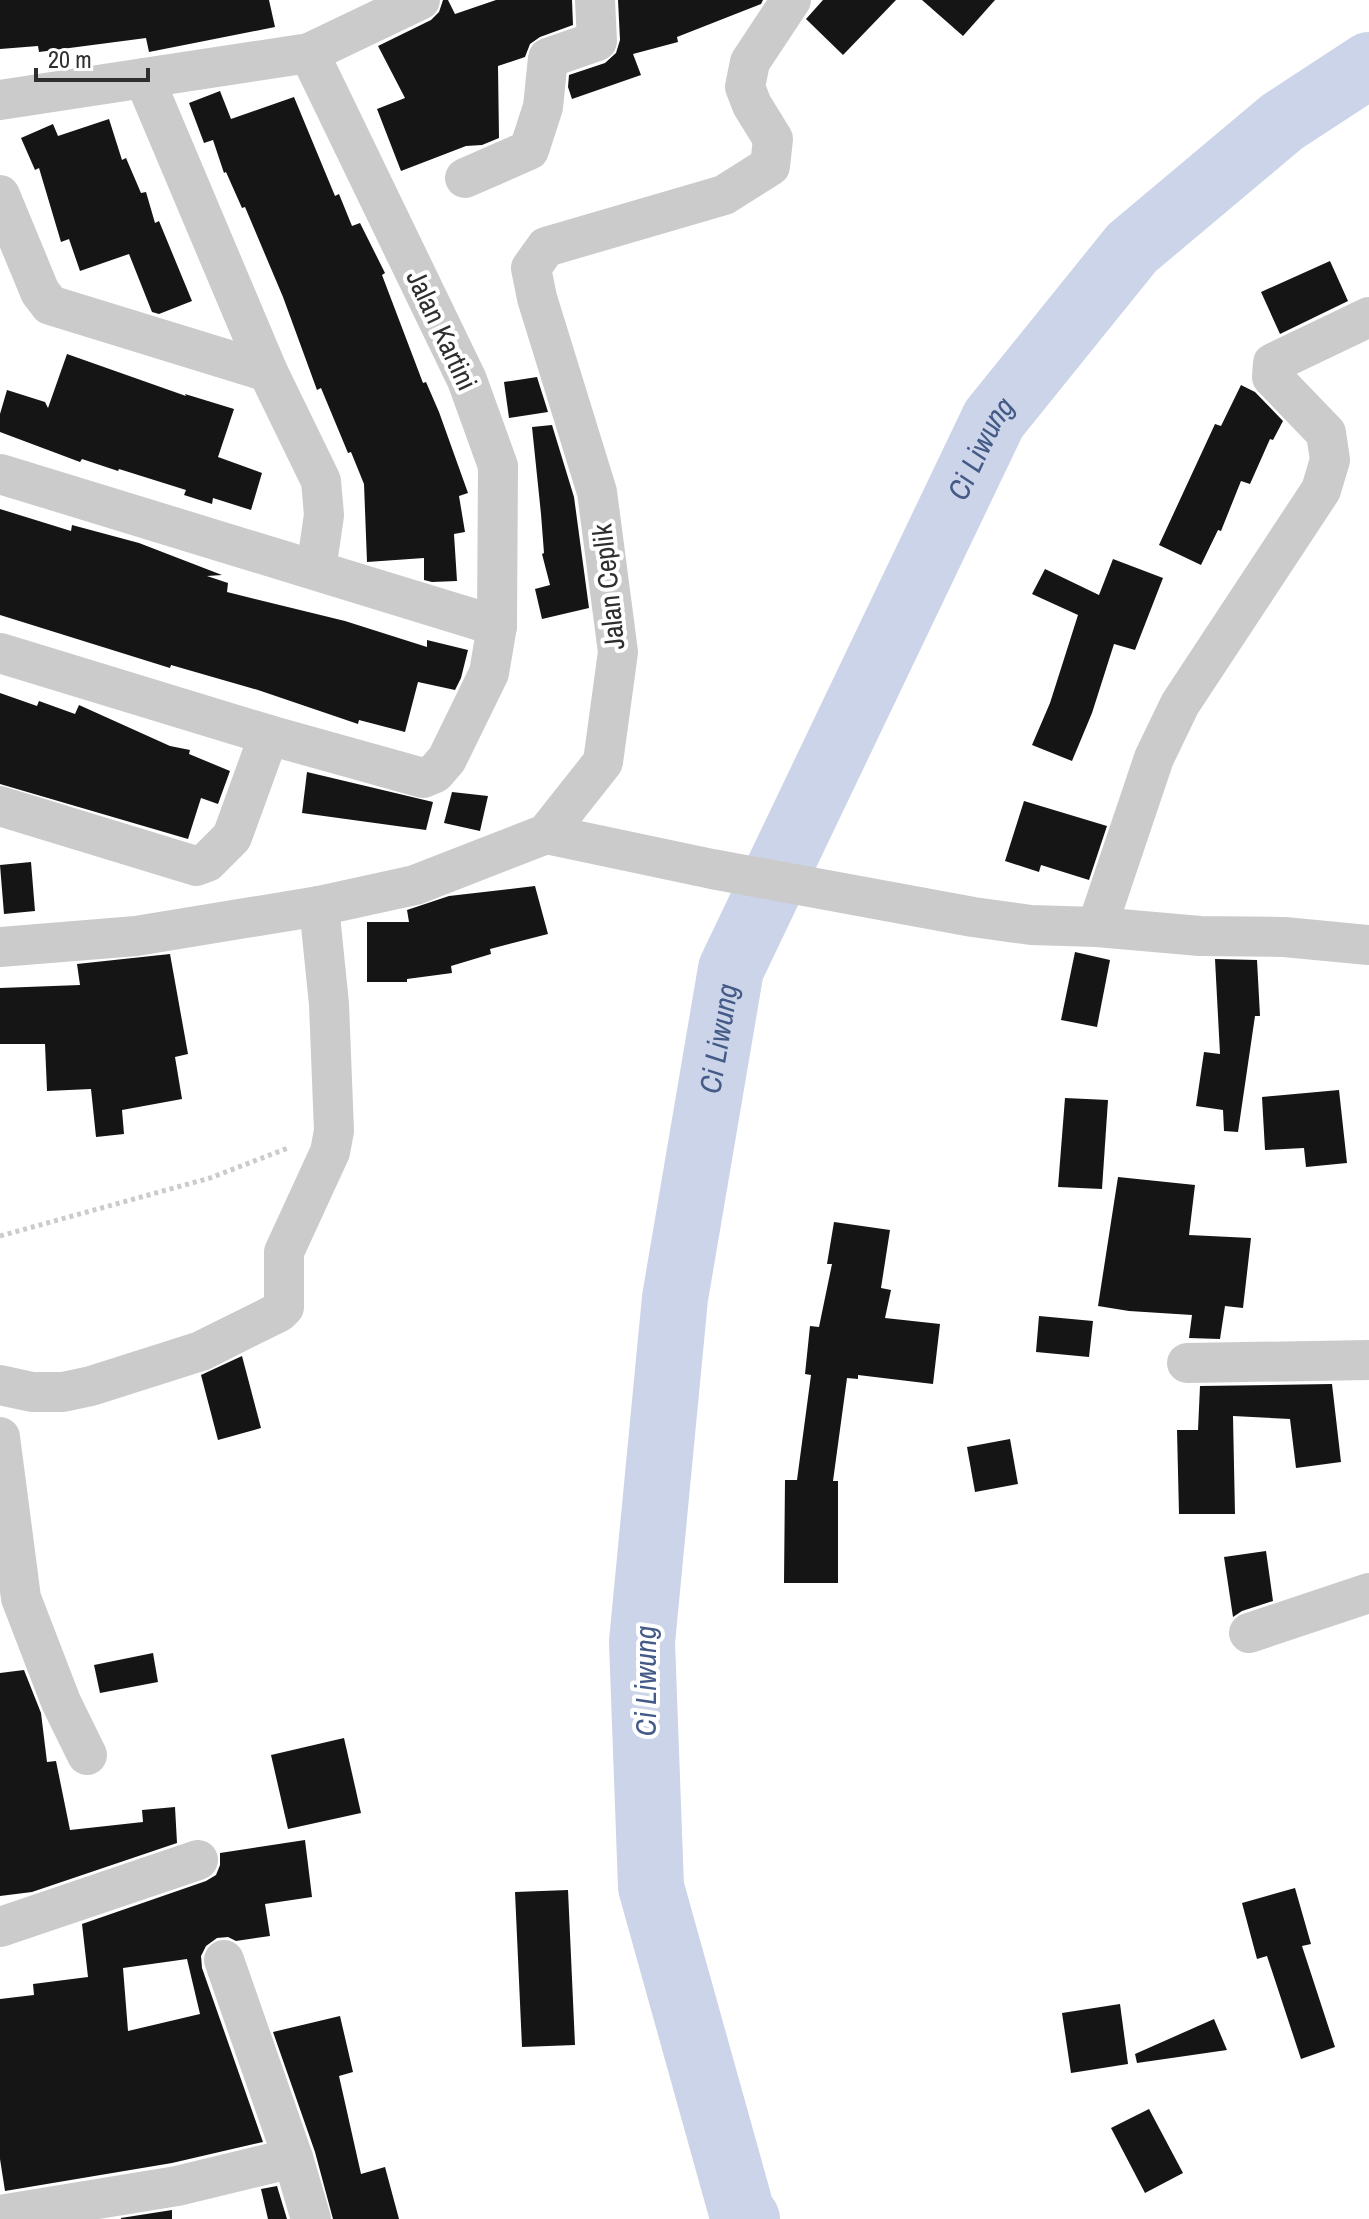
<svg xmlns="http://www.w3.org/2000/svg" width="1369" height="2219" font-family="'Archivo Narrow',sans-serif">
<style>
.lines{fill:none;stroke-linecap:round;stroke-linejoin:round}
.river{stroke:#cbd4e8;stroke-width:66}
.building{fill:#151515;fill-rule:evenodd}
.path{stroke:#cbcbcb;stroke-width:5;stroke-dasharray:4 4;stroke-linecap:butt}
.street{stroke:#cbcbcb;stroke-width:40}
.labels{text-anchor:middle;stroke-width:8;stroke-linejoin:round;paint-order:stroke}
.street-label{font-size:28px;fill:#2e2e2e;stroke:#fff}
.water-label{font-size:30px;font-style:italic;fill:#445a87;stroke:#fff}
</style>
<rect width="100%" height="100%" fill="#fff"/>
<g class="lines">
<path class="river" id="s1" d="M 747,2219 L 742,2213 L 651,1887 L 642,1642 L 675,1298 L 731,969 L 994,419 L 1132,248 L 1282,122 L 1369,65"/>
</g>
<g class="building">
<path d="M 0,0 L 269,0 L 275,27 L 149,52 L 146,38 L 39,52 L 38,46 L 0,49 Z"/>
<path d="M 443,0 L 448,0 L 455,14 L 496,0 L 572,0 L 573,25 L 540,37 L 530,44 L 525,57 L 498,66 L 499,138 L 482,145 L 466,146 L 401,171 L 377,109 L 405,98 L 378,46 L 431,20 L 439,12 Z"/>
<path d="M 618,0 L 763,0 L 761,4 L 677,37 L 678,42 L 633,54 L 641,75 L 572,99 L 568,87 L 569,75 L 605,63 L 616,53 L 620,40 Z"/>
<path d="M 823,0 L 896,0 L 843,55 L 806,19 Z"/>
<path d="M 922,0 L 995,0 L 963,36 Z"/>
<path d="M 220,91 L 231,119 L 294,97 L 335,196 L 339,194 L 352,226 L 360,223 L 385,273 L 382,275 L 423,383 L 426,382 L 439,412 L 468,493 L 459,496 L 465,532 L 454,534 L 457,581 L 432,582 L 424,580 L 424,558 L 367,562 L 364,484 L 351,452 L 348,453 L 321,388 L 317,390 L 283,297 L 245,207 L 242,208 L 226,172 L 224,173 L 213,140 L 204,143 L 189,103 Z"/>
<path d="M 109,119 L 122,160 L 126,158 L 141,193 L 146,192 L 155,223 L 159,221 L 192,301 L 159,314 L 152,312 L 129,254 L 80,271 L 69,239 L 61,242 L 39,168 L 35,170 L 21,138 L 53,124 L 58,136 Z"/>
<path d="M 1330,261 L 1348,301 L 1280,334 L 1261,292 Z"/>
<path d="M 67,354 L 186,396 L 185,394 L 234,409 L 218,457 L 262,473 L 251,510 L 213,498 L 212,504 L 184,495 L 186,490 L 119,469 L 118,471 L 82,459 L 80,462 L 0,432 L 0,414 L 7,390 L 45,402 L 48,408 Z"/>
<path d="M 537,377 L 548,412 L 509,418 L 504,382 Z"/>
<path d="M 1241,385 L 1255,392 L 1283,421 L 1273,440 L 1270,439 L 1250,484 L 1241,481 L 1221,531 L 1218,530 L 1201,565 L 1159,545 L 1215,424 L 1221,426 Z"/>
<path d="M 552,425 L 574,497 L 589,608 L 542,619 L 535,589 L 550,585 L 542,554 L 544,553 L 541,514 L 532,427 Z"/>
<path d="M 0,509 L 71,531 L 72,525 L 139,543 L 222,575 L 207,576 L 228,583 L 227,592 L 345,621 L 427,647 L 427,640 L 468,650 L 461,678 L 455,690 L 418,682 L 405,732 L 359,720 L 358,724 L 258,690 L 171,665 L 170,668 L 0,615 Z"/>
<path d="M 1113,559 L 1163,578 L 1135,650 L 1114,644 L 1092,713 L 1072,761 L 1032,745 L 1050,703 L 1078,615 L 1032,594 L 1045,569 L 1099,595 Z"/>
<path d="M 0,693 L 37,706 L 39,701 L 75,714 L 79,705 L 170,746 L 190,750 L 189,754 L 230,771 L 218,804 L 201,798 L 188,839 L 0,784 Z"/>
<path d="M 307,772 L 433,802 L 426,830 L 302,813 Z"/>
<path d="M 452,792 L 488,796 L 480,831 L 444,823 Z"/>
<path d="M 1024,801 L 1107,826 L 1089,880 L 1041,865 L 1039,872 L 1005,861 Z"/>
<path d="M 31,862 L 35,911 L 4,914 L 0,865 Z"/>
<path d="M 535,886 L 548,934 L 490,949 L 491,954 L 451,966 L 452,973 L 407,979 L 407,982 L 367,982 L 367,922 L 409,922 L 407,910 L 449,896 Z"/>
<path d="M 1075,952 L 1110,960 L 1097,1027 L 1061,1020 Z"/>
<path d="M 170,954 L 188,1054 L 175,1057 L 182,1099 L 122,1110 L 124,1134 L 96,1137 L 91,1089 L 47,1091 L 45,1044 L 0,1044 L 0,988 L 80,985 L 77,964 Z"/>
<path d="M 1215,959 L 1257,960 L 1260,1016 L 1255,1016 L 1238,1132 L 1224,1131 L 1223,1110 L 1196,1106 L 1204,1052 L 1220,1054 Z"/>
<path d="M 1339,1090 L 1347,1163 L 1306,1167 L 1304,1148 L 1265,1150 L 1262,1097 Z"/>
<path d="M 1065,1098 L 1108,1100 L 1102,1189 L 1058,1187 Z"/>
<path d="M 1118,1177 L 1195,1185 L 1189,1235 L 1251,1238 L 1243,1308 L 1225,1306 L 1220,1339 L 1189,1338 L 1192,1315 L 1129,1311 L 1098,1306 Z"/>
<path d="M 834,1222 L 890,1230 L 881,1288 L 891,1290 L 885,1318 L 940,1324 L 933,1384 L 858,1375 L 858,1379 L 847,1378 L 833,1481 L 838,1481 L 838,1583 L 784,1583 L 785,1480 L 797,1480 L 811,1375 L 805,1374 L 810,1326 L 819,1327 L 832,1264 L 827,1264 Z"/>
<path d="M 1039,1316 L 1093,1321 L 1089,1357 L 1036,1352 Z"/>
<path d="M 242,1356 L 261,1428 L 218,1440 L 201,1375 Z"/>
<path d="M 1332,1384 L 1341,1462 L 1296,1468 L 1290,1419 L 1233,1416 L 1235,1514 L 1179,1514 L 1177,1430 L 1198,1430 L 1200,1386 Z"/>
<path d="M 1010,1439 L 1018,1484 L 975,1492 L 967,1447 Z"/>
<path d="M 1266,1551 L 1273,1601 L 1242,1611 L 1233,1617 L 1224,1557 Z"/>
<path d="M 153,1653 L 158,1682 L 100,1693 L 94,1665 Z"/>
<path d="M 24,1670 L 41,1713 L 47,1762 L 56,1761 L 70,1830 L 143,1822 L 142,1810 L 175,1807 L 177,1843 L 32,1892 L 0,1896 L 0,1673 Z"/>
<path d="M 344,1738 L 361,1813 L 288,1829 L 271,1755 Z"/>
<path d="M 305,1840 L 312,1897 L 265,1904 L 270,1936 L 236,1941 L 228,1937 L 217,1938 L 206,1946 L 201,1956 L 202,1968 L 263,2142 L 172,2163 L 5,2191 L 0,2159 L 0,1999 L 34,1995 L 33,1984 L 88,1977 L 82,1924 L 206,1881 L 216,1875 L 220,1865 L 220,1853 ZM 187,1959 L 200,2014 L 128,2031 L 123,1968 Z"/>
<path d="M 1295,1888 L 1311,1944 L 1302,1946 L 1335,2047 L 1301,2059 L 1267,1956 L 1257,1959 L 1242,1903 Z"/>
<path d="M 568,1890 L 575,2045 L 522,2047 L 515,1892 Z"/>
<path d="M 1120,2004 L 1128,2064 L 1071,2073 L 1062,2013 Z"/>
<path d="M 340,2016 L 353,2072 L 339,2076 L 361,2174 L 385,2167 L 399,2219 L 333,2219 L 315,2152 L 273,2032 Z"/>
<path d="M 1214,2019 L 1227,2050 L 1137,2063 L 1135,2054 Z"/>
<path d="M 1149,2109 L 1183,2173 L 1145,2193 L 1111,2128 Z"/>
<path d="M 277,2186 L 287,2219 L 268,2219 L 261,2189 Z"/>
<path d="M 172,2210 L 172,2219 L 121,2219 L 121,2218 Z"/>
</g>
<g class="lines">
<path class="path" d="M 0,1236 L 210,1178 L 288,1148"/>
<g class="street">
<path d="M 144,78 L 268,372"/>
<path d="M 0,100 L 309,53 L 420,0"/>
<path d="M 465,178 L 529,150 L 543,107 L 548,58 L 597,41 L 595,0"/>
<path d="M 0,195 L 40,292 L 50,305 L 268,372 L 321,481 L 324,515 L 316,570"/>
<path d="M 0,474 L 497,626"/>
<path d="M 0,653 L 269,735 L 423,778 L 435,773 L 447,759 L 489,673 L 497,626 L 498,466 L 467,380 L 309,53"/>
<path d="M 0,806 L 196,866 L 207,862 L 232,837 L 269,735"/>
<path d="M 546,834 L 712,869 L 973,917 L 1031,925 L 1097,927 L 1200,936 L 1284,937 L 1369,945"/>
<path d="M 1097,927 L 1154,758 L 1180,704 L 1321,490 L 1330,460 L 1326,433 L 1272,377 L 1273,363 L 1369,317"/>
<path d="M 0,947 L 136,936 L 319,906 L 415,885 L 546,834 L 603,762 L 618,652 L 597,492 L 537,298 L 531,268 L 546,247 L 724,195 L 770,166 L 773,139 L 752,105 L 745,87 L 750,62 L 791,0"/>
<path d="M 1187,1363 L 1369,1360"/>
<path d="M 0,1385 L 32,1392 L 63,1392 L 91,1386 L 201,1351 L 279,1312 L 284,1307 L 284,1252 L 330,1152 L 334,1131 L 329,1004 L 319,906"/>
<path d="M 0,1437 L 21,1598 L 61,1702 L 87,1755"/>
<path d="M 1249,1633 L 1369,1593"/>
<path d="M 0,1927 L 198,1860"/>
<path d="M 293,2158 L 311,2219"/>
<path d="M 0,2215 L 177,2186 L 293,2158 L 224,1960"/>
</g>
</g>
<g class="labels">
<g class="street-label">
<text transform="translate(442 330) rotate(65)" y="10">Jalan Kartini</text>
<text transform="translate(608 587) rotate(-96)" y="10">Jalan Ceplik</text>
</g>
<g class="water-label">
<text dy="10" stroke="none"><textPath href="#s1" startOffset="1848">Ci Liwung</textPath></text>
<text dy="10" stroke="none"><textPath href="#s1" startOffset="1200">Ci Liwung</textPath></text>
<text transform="translate(646 1681) rotate(-90)" y="10">Ci Liwung</text>
</g>
</g>
<path d="M36 68v12h112v-12" fill="none" stroke="#2e2e2e" stroke-width="4"/>
<text x="48" y="68" font-size="24" fill="#2e2e2e" stroke="#ffffff" stroke-width="6" paint-order="stroke">20 m</text>
</svg>
